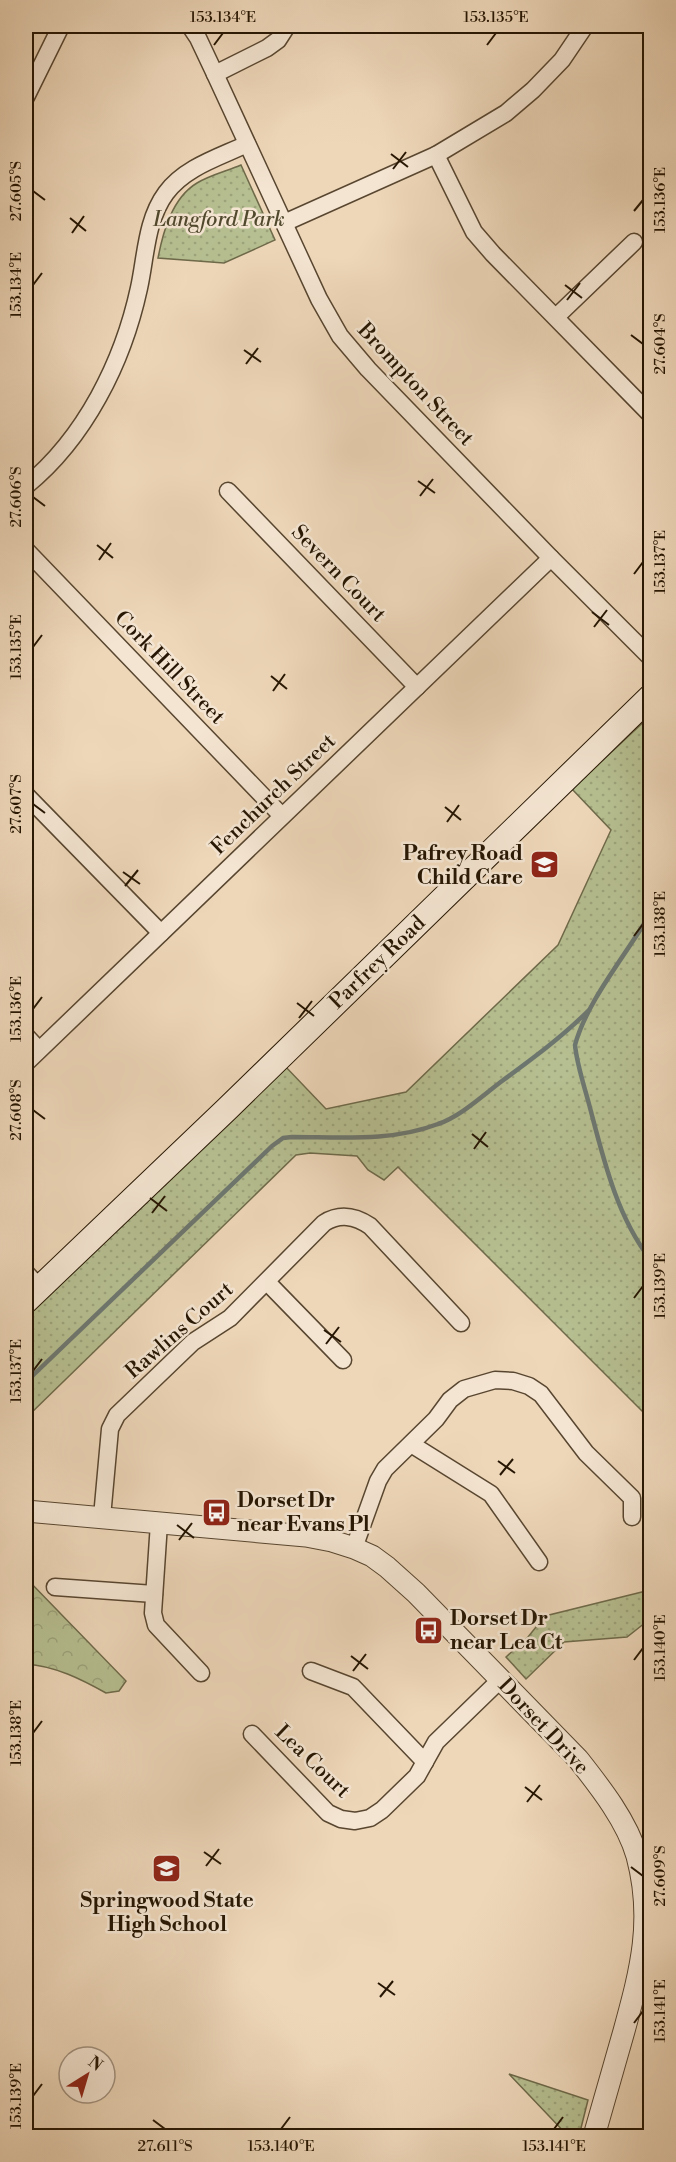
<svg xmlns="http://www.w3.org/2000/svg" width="676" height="2162" font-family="'Libre Bodoni',serif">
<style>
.green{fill:url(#green-dots);stroke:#6e6a4a;stroke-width:1.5}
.forest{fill:url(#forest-crowns);stroke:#6e6a4a;stroke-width:1.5}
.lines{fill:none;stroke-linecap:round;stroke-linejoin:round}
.stream{stroke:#6d7770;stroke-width:4.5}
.minor-casing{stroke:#584630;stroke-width:19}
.tertiary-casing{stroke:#584630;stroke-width:23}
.secondary-casing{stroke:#261603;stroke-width:26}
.minor{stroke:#f4e5d2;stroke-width:16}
.tertiary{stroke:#f4e5d2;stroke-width:21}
.secondary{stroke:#f4e5d2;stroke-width:24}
.ticks{fill:none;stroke:#261603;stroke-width:2}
.labels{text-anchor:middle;stroke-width:5;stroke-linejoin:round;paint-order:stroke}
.park-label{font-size:21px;font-style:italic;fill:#51492e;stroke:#f4e5d2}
.street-label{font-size:21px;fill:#261603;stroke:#f4e5d2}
.poi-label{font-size:21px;font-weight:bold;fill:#261603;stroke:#f4e5d2;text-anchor:start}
.neatline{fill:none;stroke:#261603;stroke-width:2}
.ticks-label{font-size:15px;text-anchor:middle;fill:#261603}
</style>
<defs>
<pattern id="green-dots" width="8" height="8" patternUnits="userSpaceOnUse" patternTransform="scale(1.5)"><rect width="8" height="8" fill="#b6bf91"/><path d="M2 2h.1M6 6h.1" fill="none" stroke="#9ca37b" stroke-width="1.8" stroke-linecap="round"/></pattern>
<pattern id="forest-crowns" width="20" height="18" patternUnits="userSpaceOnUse" patternTransform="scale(1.5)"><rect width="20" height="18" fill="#b6bf91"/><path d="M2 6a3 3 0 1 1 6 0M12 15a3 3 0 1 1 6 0" fill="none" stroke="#9ca37b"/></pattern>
</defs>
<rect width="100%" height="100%" fill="#eed7b9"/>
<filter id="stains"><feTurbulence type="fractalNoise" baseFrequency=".00333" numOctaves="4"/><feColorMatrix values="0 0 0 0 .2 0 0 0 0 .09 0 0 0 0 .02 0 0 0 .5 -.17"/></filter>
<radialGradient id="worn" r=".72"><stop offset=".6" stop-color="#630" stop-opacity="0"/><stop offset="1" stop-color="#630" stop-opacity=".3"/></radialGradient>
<g class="green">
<path d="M 241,165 L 275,240 L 224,263 L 158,258 C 163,232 172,198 197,183 C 210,175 227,171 241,165 Z"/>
<path d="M 650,716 L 650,1419 L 398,1167 L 384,1180 L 368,1170 L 357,1156 L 310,1153 L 296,1155 L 26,1418 L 26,1314 L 284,1065 L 326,1109 L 406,1092 L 558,945 L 611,830 L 572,789 Z"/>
<path d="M 650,1590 L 650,1619 L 627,1637 L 564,1642 L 526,1679 L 506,1657 L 528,1637 L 545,1616 Z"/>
<path d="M 509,2074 L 588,2100 L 579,2136 L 568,2136 Z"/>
</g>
<path class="forest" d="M 26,1578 L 126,1681 L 119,1691 L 106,1693 C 81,1679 55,1666 26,1664 Z"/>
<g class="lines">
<g class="stream">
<path d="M 650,914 C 626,955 587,1001 575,1045 C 577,1065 584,1085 589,1104 C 603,1157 616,1215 650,1259"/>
<path d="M 26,1382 L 272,1146 L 283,1138 L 292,1137 C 340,1137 391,1142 438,1124 C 461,1116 482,1096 502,1081 C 532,1059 562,1037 588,1011"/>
</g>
<defs>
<g id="minor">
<path d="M 190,26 L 198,38 L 215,74 L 319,299 L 340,336 L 368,369 L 551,558 L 650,657"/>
<path d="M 215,74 L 267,48 L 278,40 L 287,26"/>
<path d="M 26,97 L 61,26"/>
<path d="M 436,155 L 474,232 L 493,254 L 650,414"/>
<path d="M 284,223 L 436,155 L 506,113 L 533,90 L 562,60 L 585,26"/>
<path d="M 556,317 L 634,242"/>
<path d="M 26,486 C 85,438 123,362 139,288 C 146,256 146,220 166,193 C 185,167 220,157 247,144"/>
<path d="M 228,491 L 417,687"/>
<path d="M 26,550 L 282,816"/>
<path d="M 26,795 L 161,933"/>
<path d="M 26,1036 L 39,1050"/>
<path d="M 26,1063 L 551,558"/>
<path d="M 26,1273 L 39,1287"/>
<path d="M 267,1282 L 343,1360"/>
<path d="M 411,1444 L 491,1494 L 539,1562"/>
<path d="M 102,1517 L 110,1429 L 117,1415 L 193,1342 L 230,1318 L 324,1223 C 340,1213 355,1216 370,1226 L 461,1323"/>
<path d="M 159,1523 L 153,1613 L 156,1625 L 201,1673"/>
<path d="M 354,1548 L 378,1481 L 385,1469 L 436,1419 L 450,1400 L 464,1389 L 495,1380 L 513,1381 L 529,1386 L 541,1394 L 586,1453 L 632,1498 L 632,1517"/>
<path d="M 55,1587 L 154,1594"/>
<path d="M 311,1671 L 353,1687 L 425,1762"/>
<path d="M 252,1734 L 328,1813 L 341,1819 L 355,1821 L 370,1818 L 382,1810 L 417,1776 L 436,1742 L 500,1680"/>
</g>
<path id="tertiary" d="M 26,1511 L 306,1536 L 332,1541 L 354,1548 L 372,1556 L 387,1567 L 416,1593 L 578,1759 C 600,1787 627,1821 637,1856 C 654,1920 641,1969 624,2031 C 614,2066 604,2101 594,2136"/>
<path id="secondary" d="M 26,1301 L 227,1109 L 650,697"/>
</defs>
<use href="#minor" class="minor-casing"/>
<use href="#tertiary" class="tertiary-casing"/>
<use href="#secondary" class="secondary-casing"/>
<use href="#minor" class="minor"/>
<use href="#tertiary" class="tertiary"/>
<use href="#secondary" class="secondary"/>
</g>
<path class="ticks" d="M 214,45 L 223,33M 487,45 L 496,33M 391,154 L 408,167M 393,169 L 406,152M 33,191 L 45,200M 634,211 L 643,200M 70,218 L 86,231M 72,233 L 84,216M 33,285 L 42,273M 565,285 L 582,298M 567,300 L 580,283M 631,335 L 643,344M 244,350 L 261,362M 246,364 L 258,348M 418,481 L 435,493M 420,496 L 433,479M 33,497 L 45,506M 97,545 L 113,558M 99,560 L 111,543M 634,574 L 643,562M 592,612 L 609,625M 594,627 L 607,610M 33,647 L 42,635M 271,676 L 287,689M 273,691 L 285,674M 33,804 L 45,813M 445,807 L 461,820M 447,822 L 459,805M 123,872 L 140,884M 125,886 L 138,870M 634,936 L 643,924M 297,1003 L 314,1016M 33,1009 L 42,997M 299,1018 L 312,1001M 33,1110 L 45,1119M 472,1134 L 488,1147M 474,1149 L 486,1132M 150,1198 L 167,1211M 152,1213 L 165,1196M 634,1298 L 643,1286M 324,1330 L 341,1342M 326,1344 L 339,1327M 33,1371 L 42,1359M 498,1461 L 515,1473M 500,1475 L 513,1459M 177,1525 L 194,1538M 179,1540 L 192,1523M 351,1656 L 368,1669M 634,1660 L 643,1648M 353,1671 L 366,1654M 33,1733 L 42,1721M 525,1787 L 542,1800M 527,1802 L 540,1785M 204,1852 L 221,1864M 206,1866 L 219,1849M 631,1867 L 643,1876M 378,1983 L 395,1995M 380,1997 L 393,1981M 634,2023 L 643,2011M 33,2096 L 42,2084M 153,2120 L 165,2129M 281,2129 L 290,2117M 554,2129 L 563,2117"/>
<defs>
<symbol id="school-square" viewBox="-11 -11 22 22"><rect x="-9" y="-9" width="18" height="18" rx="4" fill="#8f2418" stroke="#f4e5d2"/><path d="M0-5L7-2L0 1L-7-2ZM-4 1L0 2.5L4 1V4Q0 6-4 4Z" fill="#fff"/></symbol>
<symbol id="bus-square" viewBox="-11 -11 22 22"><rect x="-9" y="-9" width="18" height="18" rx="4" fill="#8f2418" stroke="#f4e5d2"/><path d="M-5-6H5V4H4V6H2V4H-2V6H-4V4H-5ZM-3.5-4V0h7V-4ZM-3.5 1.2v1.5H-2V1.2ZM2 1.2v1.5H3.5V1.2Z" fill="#fff"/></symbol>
</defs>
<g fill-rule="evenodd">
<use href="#school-square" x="528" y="848" width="33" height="33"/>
<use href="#bus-square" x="200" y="1496" width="33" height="33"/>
<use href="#bus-square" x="412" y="1614" width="33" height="33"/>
<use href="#school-square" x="150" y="1852" width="33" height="33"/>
</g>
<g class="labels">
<g class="park-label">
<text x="219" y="226">Langford Park</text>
</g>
<g class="street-label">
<text transform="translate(416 384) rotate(47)" y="7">Brompton Street</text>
<text transform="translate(339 573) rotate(46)" y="7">Severn Court</text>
<text transform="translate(170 667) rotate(46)" y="7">Cork Hill Street</text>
<text transform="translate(273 794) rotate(-44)" y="7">Fenchurch Street</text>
<text transform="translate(377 962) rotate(-44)" y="7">Parfrey Road</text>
<text transform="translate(179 1330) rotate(-41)" y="7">Rawlins Court</text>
<text transform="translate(544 1726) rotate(47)" y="7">Dorset Drive</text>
<text transform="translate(313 1761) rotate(44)" y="7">Lea Court</text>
</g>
<g class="poi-label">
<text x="523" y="860" text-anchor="end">Pafrey Road<tspan x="523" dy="24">Child Care</tspan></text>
<text x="237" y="1507">Dorset Dr<tspan x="237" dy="24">near Evans Pl</tspan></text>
<text x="450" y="1625">Dorset Dr<tspan x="450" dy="24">near Lea Ct</tspan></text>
<text x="167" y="1907" text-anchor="middle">Springwood State<tspan x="167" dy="24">High School</tspan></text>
</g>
</g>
<rect width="676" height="2162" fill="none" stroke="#eed7b9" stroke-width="66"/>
<g transform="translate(87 2075) rotate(37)"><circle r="28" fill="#f4e5d2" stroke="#a2927f" stroke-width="1.5"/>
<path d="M0-4.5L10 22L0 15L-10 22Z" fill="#8f2418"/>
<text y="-9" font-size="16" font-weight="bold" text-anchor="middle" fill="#261603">N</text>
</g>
<rect x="33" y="33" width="610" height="2096" class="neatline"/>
<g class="ticks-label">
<text x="223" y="22">153.134°E</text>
<text x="496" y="22">153.135°E</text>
<text transform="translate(16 191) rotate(-90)" y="5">27.605°S</text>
<text transform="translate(660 200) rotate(-90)" y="5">153.136°E</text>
<text transform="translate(16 285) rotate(-90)" y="5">153.134°E</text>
<text transform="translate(660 344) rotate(-90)" y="5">27.604°S</text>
<text transform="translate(16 497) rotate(-90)" y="5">27.606°S</text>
<text transform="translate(660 562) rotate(-90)" y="5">153.137°E</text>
<text transform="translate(16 647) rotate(-90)" y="5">153.135°E</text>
<text transform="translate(16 804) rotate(-90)" y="5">27.607°S</text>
<text transform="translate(660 924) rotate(-90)" y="5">153.138°E</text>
<text transform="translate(16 1009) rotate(-90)" y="5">153.136°E</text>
<text transform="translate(16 1110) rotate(-90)" y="5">27.608°S</text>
<text transform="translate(660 1286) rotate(-90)" y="5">153.139°E</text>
<text transform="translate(16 1371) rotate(-90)" y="5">153.137°E</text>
<text transform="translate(660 1648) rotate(-90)" y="5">153.140°E</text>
<text transform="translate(16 1733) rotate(-90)" y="5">153.138°E</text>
<text transform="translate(660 1876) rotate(-90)" y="5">27.609°S</text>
<text transform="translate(660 2011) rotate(-90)" y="5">153.141°E</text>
<text transform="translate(16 2096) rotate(-90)" y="5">153.139°E</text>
<text x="165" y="2151">27.611°S</text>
<text x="281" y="2151">153.140°E</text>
<text x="554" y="2151">153.141°E</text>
</g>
<rect width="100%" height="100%" filter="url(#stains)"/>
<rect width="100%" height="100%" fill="url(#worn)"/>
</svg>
